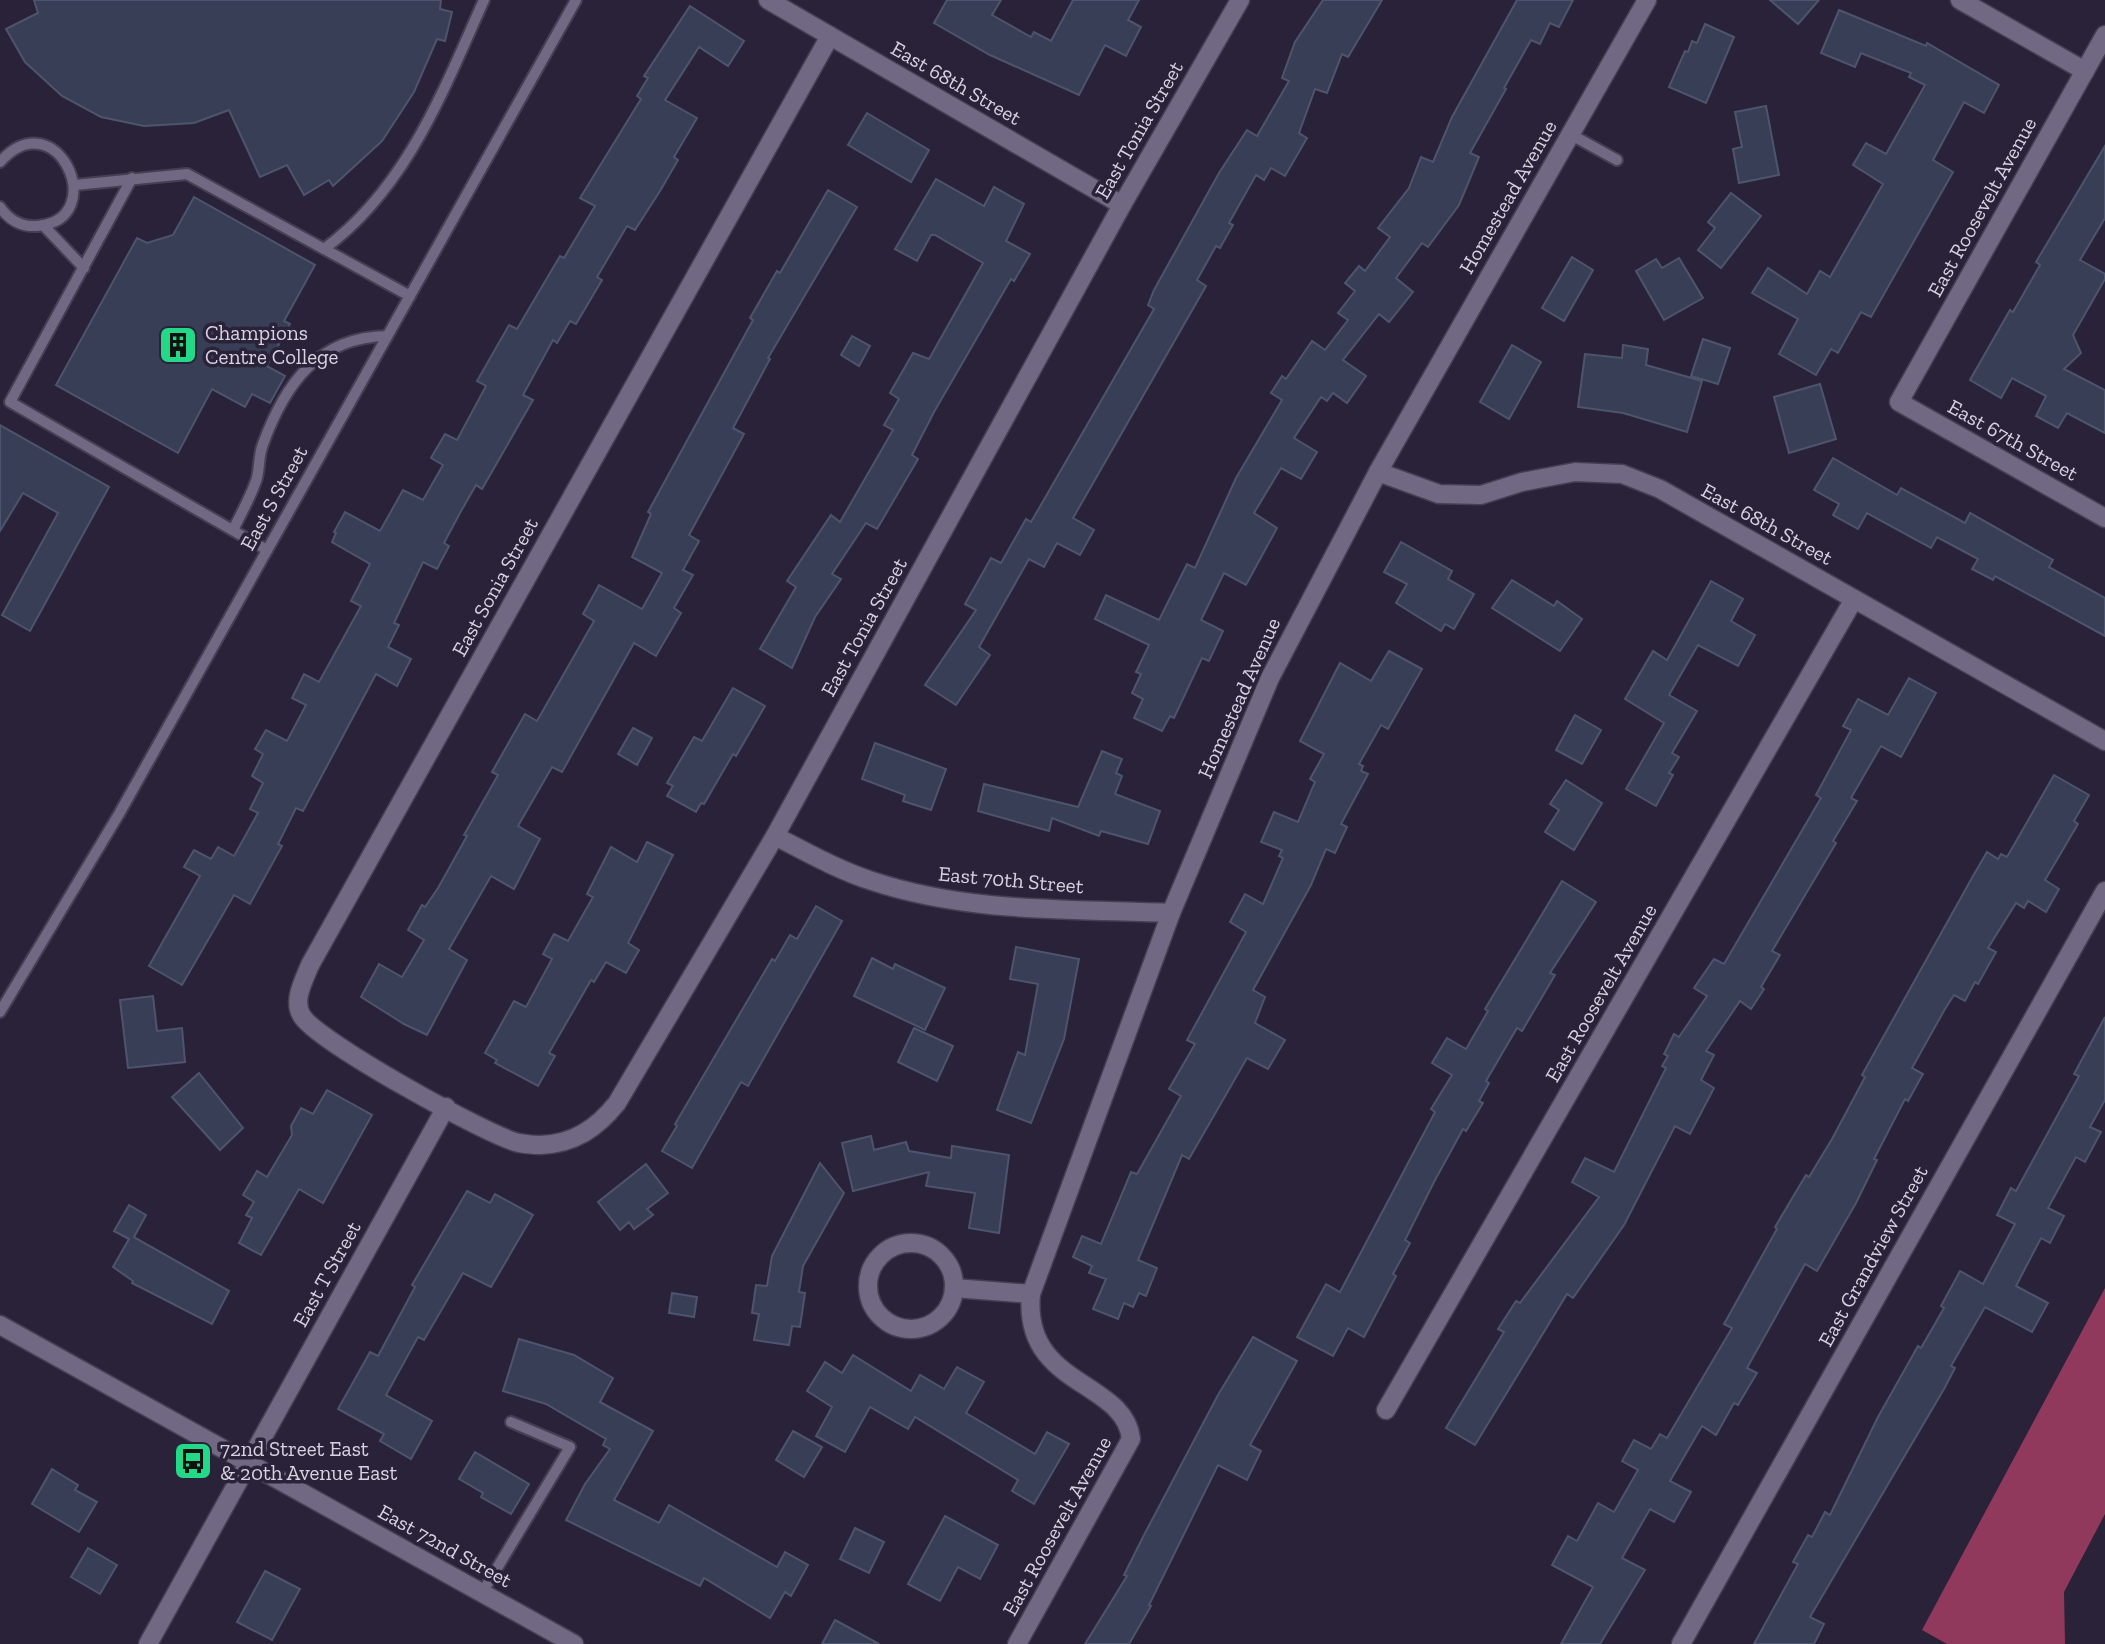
<svg xmlns="http://www.w3.org/2000/svg" width="2105" height="1644" font-family="'Zilla Slab',serif">
<style>
.forest{fill:#90395d}
.building{fill:#373e56;stroke:#4d556e;stroke-width:2}
.lines{fill:none;stroke-linecap:round;stroke-linejoin:round}
.service-casing{stroke:#463f51;stroke-width:14}
.minor-casing{stroke:#463f51;stroke-width:21}
.secondary-casing{stroke:#463f51;stroke-width:21}
.service{stroke:#716883;stroke-width:10}
.minor{stroke:#716883;stroke-width:18}
.secondary{stroke:#716883;stroke-width:18}
.labels{text-anchor:middle;stroke-width:7;stroke-linejoin:round;paint-order:stroke}
.street-label{font-size:21px;fill:#d7d3e1;stroke:#2a2239}
.poi-label{font-size:21px;fill:#d7d3e1;stroke:#2a2239;text-anchor:start}
</style>
<rect width="100%" height="100%" fill="#2a2239"/>
<path class="forest" d="M 2105,1288 L 2105,1514 L 2064,1592 L 2065,1644 L 1947,1644 L 1922,1630 Z"/>
<g class="building">
<path d="M 34,0 L 441,0 L 440,9 L 452,12 L 445,41 L 437,39 L 414,92 L 382,141 L 333,186 L 329,180 L 304,195 L 287,165 L 260,177 L 229,110 L 194,123 L 144,126 L 101,117 L 62,96 L 25,62 L 6,29 L 38,13 Z"/>
<path d="M 947,0 L 1001,0 L 992,15 L 1031,37 L 1034,32 L 1051,41 L 1073,0 L 1139,0 L 1128,20 L 1141,27 L 1126,56 L 1105,45 L 1079,95 L 990,55 L 934,23 Z"/>
<path d="M 1323,0 L 1382,0 L 1348,57 L 1342,54 L 1327,93 L 1315,89 L 1299,133 L 1307,138 L 1285,176 L 1271,168 L 1264,180 L 1256,175 L 1229,223 L 1233,225 L 1220,248 L 1216,246 L 1197,280 L 1206,286 L 1073,518 L 1094,530 L 1080,555 L 1057,543 L 1044,567 L 1029,559 L 979,647 L 990,655 L 956,705 L 925,685 L 976,610 L 965,604 L 991,558 L 1001,563 L 1026,519 L 1031,522 L 1154,309 L 1148,305 L 1154,290 L 1219,173 L 1247,130 L 1257,136 L 1289,81 L 1282,78 L 1295,42 Z"/>
<path d="M 1517,0 L 1573,0 L 1559,27 L 1550,23 L 1540,44 L 1531,40 L 1504,88 L 1506,89 L 1470,153 L 1479,157 L 1459,205 L 1428,247 L 1422,243 L 1396,278 L 1413,292 L 1389,322 L 1379,314 L 1343,360 L 1366,376 L 1347,403 L 1333,393 L 1327,401 L 1321,397 L 1294,438 L 1317,452 L 1301,479 L 1281,468 L 1254,513 L 1277,528 L 1246,585 L 1224,573 L 1201,620 L 1223,631 L 1209,661 L 1202,658 L 1174,718 L 1170,716 L 1162,731 L 1134,718 L 1143,699 L 1132,693 L 1141,674 L 1136,672 L 1149,645 L 1095,619 L 1106,595 L 1159,620 L 1187,564 L 1195,568 L 1236,478 L 1282,400 L 1271,393 L 1282,376 L 1286,379 L 1312,341 L 1325,350 L 1348,320 L 1338,313 L 1355,291 L 1345,283 L 1359,266 L 1365,271 L 1390,237 L 1378,228 L 1409,188 L 1421,157 L 1433,162 L 1452,117 Z"/>
<path d="M 1770,0 L 1819,0 L 1798,24 Z"/>
<path d="M 690,6 L 744,41 L 728,66 L 699,47 L 665,100 L 697,118 L 674,157 L 678,160 L 660,191 L 635,230 L 627,226 L 597,277 L 602,280 L 576,324 L 570,321 L 557,343 L 553,340 L 523,395 L 533,400 L 482,489 L 476,485 L 460,513 L 444,543 L 449,546 L 437,569 L 423,562 L 394,623 L 399,625 L 388,647 L 411,659 L 397,686 L 376,674 L 303,811 L 296,808 L 278,844 L 282,846 L 250,904 L 234,895 L 182,985 L 149,966 L 200,876 L 184,867 L 194,850 L 211,859 L 218,847 L 234,856 L 258,813 L 250,809 L 263,783 L 252,776 L 263,754 L 255,749 L 266,730 L 287,741 L 306,705 L 292,698 L 304,674 L 319,682 L 361,606 L 351,601 L 370,564 L 332,542 L 336,533 L 334,532 L 345,512 L 380,531 L 403,490 L 423,500 L 443,465 L 431,458 L 445,434 L 457,440 L 486,386 L 477,381 L 509,325 L 517,329 L 560,256 L 564,258 L 595,206 L 580,198 L 641,99 L 637,96 L 648,78 L 644,76 Z"/>
<path d="M 1839,10 L 1926,46 L 1927,43 L 1999,85 L 1984,113 L 1964,102 L 1933,160 L 1953,172 L 1871,317 L 1861,312 L 1838,353 L 1831,349 L 1816,375 L 1779,354 L 1798,319 L 1752,293 L 1768,268 L 1807,294 L 1820,271 L 1830,277 L 1883,184 L 1853,165 L 1866,143 L 1886,154 L 1925,85 L 1909,77 L 1911,73 L 1861,53 L 1855,67 L 1821,53 Z"/>
<path d="M 1705,24 L 1734,37 L 1706,103 L 1669,87 L 1685,51 L 1688,52 L 1692,41 L 1697,43 Z"/>
<path d="M 1766,106 L 1779,175 L 1739,183 L 1733,149 L 1742,147 L 1735,112 Z"/>
<path d="M 867,113 L 929,150 L 911,182 L 848,145 Z"/>
<path d="M 2105,146 L 2105,218 L 2080,260 L 2105,274 L 2105,279 L 2073,335 L 2081,353 L 2064,369 L 2105,390 L 2105,433 L 2067,413 L 2058,428 L 2036,416 L 2046,396 L 2012,378 L 2001,398 L 1970,380 L 2010,310 L 2013,312 L 2040,265 L 2036,262 Z"/>
<path d="M 936,179 L 984,206 L 994,187 L 1024,204 L 1006,241 L 1030,254 L 1014,281 L 1011,279 L 934,412 L 912,455 L 918,459 L 877,529 L 866,523 L 832,574 L 841,579 L 815,617 L 792,668 L 760,649 L 796,587 L 787,581 L 831,515 L 840,522 L 893,430 L 884,425 L 899,399 L 890,393 L 913,353 L 929,359 L 983,263 L 935,235 L 931,235 L 917,261 L 895,249 Z"/>
<path d="M 828,190 L 857,207 L 768,358 L 770,359 L 733,428 L 744,434 L 689,535 L 699,541 L 683,570 L 693,575 L 674,608 L 681,613 L 656,656 L 634,643 L 562,772 L 552,767 L 518,826 L 540,839 L 514,889 L 491,876 L 449,949 L 467,960 L 427,1035 L 404,1024 L 361,997 L 379,964 L 402,977 L 424,940 L 408,930 L 422,905 L 425,907 L 438,888 L 467,836 L 464,835 L 498,775 L 492,772 L 525,714 L 537,721 L 594,621 L 583,614 L 599,585 L 642,609 L 662,573 L 632,557 L 651,514 L 648,512 L 753,320 L 750,318 L 777,271 L 780,273 Z"/>
<path d="M 1731,193 L 1761,216 L 1721,268 L 1698,250 L 1715,228 L 1708,222 Z"/>
<path d="M 194,197 L 315,265 L 284,321 L 290,324 L 267,366 L 285,376 L 270,403 L 252,394 L 245,407 L 212,389 L 178,453 L 56,385 L 137,238 L 147,243 L 173,235 Z"/>
<path d="M 1572,257 L 1593,270 L 1564,321 L 1542,308 Z"/>
<path d="M 1679,258 L 1703,298 L 1664,320 L 1636,271 L 1656,259 L 1662,268 Z"/>
<path d="M 852,336 L 870,346 L 859,366 L 841,355 Z"/>
<path d="M 1703,339 L 1730,348 L 1718,384 L 1691,376 Z"/>
<path d="M 1512,345 L 1541,362 L 1509,419 L 1480,402 Z"/>
<path d="M 1623,345 L 1648,349 L 1646,365 L 1702,381 L 1687,432 L 1623,413 L 1578,407 L 1585,354 L 1622,358 Z"/>
<path d="M 1820,384 L 1836,439 L 1789,453 L 1774,397 Z"/>
<path d="M 0,425 L 109,487 L 30,631 L 2,615 L 58,513 L 23,493 L 0,531 Z"/>
<path d="M 1833,458 L 1897,495 L 1901,488 L 1965,523 L 1970,513 L 2053,560 L 2049,567 L 2105,598 L 2105,636 L 1995,576 L 1993,580 L 1972,569 L 1978,559 L 1937,537 L 1931,548 L 1867,513 L 1858,529 L 1833,515 L 1839,504 L 1814,490 Z"/>
<path d="M 1401,542 L 1452,571 L 1448,579 L 1474,594 L 1454,629 L 1445,624 L 1441,631 L 1396,603 L 1407,584 L 1384,572 Z"/>
<path d="M 1512,580 L 1554,606 L 1557,601 L 1582,619 L 1560,651 L 1492,608 Z"/>
<path d="M 1711,581 L 1743,599 L 1731,621 L 1755,635 L 1738,666 L 1698,645 L 1669,695 L 1697,711 L 1672,753 L 1679,757 L 1669,773 L 1673,775 L 1656,806 L 1626,789 L 1664,723 L 1625,699 L 1653,651 L 1667,660 Z"/>
<path d="M 1389,651 L 1422,669 L 1388,729 L 1381,725 L 1359,764 L 1363,766 L 1361,771 L 1368,774 L 1341,824 L 1347,827 L 1335,853 L 1326,849 L 1311,885 L 1253,990 L 1265,997 L 1255,1023 L 1285,1040 L 1268,1069 L 1247,1058 L 1189,1159 L 1182,1155 L 1138,1260 L 1157,1268 L 1146,1296 L 1139,1293 L 1133,1307 L 1124,1303 L 1118,1319 L 1093,1309 L 1106,1279 L 1089,1273 L 1092,1266 L 1073,1257 L 1082,1236 L 1101,1244 L 1131,1172 L 1137,1174 L 1181,1096 L 1169,1089 L 1195,1044 L 1187,1040 L 1246,932 L 1230,922 L 1245,894 L 1263,904 L 1283,858 L 1279,856 L 1282,850 L 1261,842 L 1274,812 L 1298,822 L 1315,782 L 1310,779 L 1324,754 L 1300,741 L 1340,663 L 1371,681 Z"/>
<path d="M 1909,678 L 1936,693 L 1901,757 L 1881,746 L 1851,798 L 1857,801 L 1833,841 L 1836,843 L 1772,951 L 1780,955 L 1761,987 L 1764,989 L 1751,1009 L 1740,1001 L 1706,1051 L 1714,1055 L 1701,1080 L 1714,1088 L 1690,1134 L 1675,1126 L 1624,1225 L 1573,1298 L 1567,1294 L 1475,1445 L 1446,1428 L 1504,1332 L 1498,1329 L 1516,1301 L 1520,1303 L 1599,1197 L 1572,1182 L 1585,1158 L 1614,1172 L 1666,1068 L 1662,1066 L 1668,1056 L 1664,1054 L 1674,1034 L 1679,1037 L 1707,996 L 1694,988 L 1714,959 L 1724,964 L 1821,798 L 1816,795 L 1851,730 L 1843,726 L 1858,699 L 1888,715 Z"/>
<path d="M 733,688 L 765,706 L 736,756 L 733,754 L 704,804 L 701,803 L 696,812 L 667,796 L 673,786 L 667,783 L 694,737 L 702,741 Z"/>
<path d="M 1575,715 L 1601,730 L 1582,764 L 1556,750 Z"/>
<path d="M 633,728 L 652,738 L 637,765 L 618,754 Z"/>
<path d="M 875,743 L 946,769 L 931,810 L 903,801 L 905,795 L 862,779 Z"/>
<path d="M 1102,751 L 1122,759 L 1116,773 L 1122,776 L 1115,794 L 1160,811 L 1148,844 L 1101,831 L 1099,836 L 1052,818 L 1049,831 L 978,811 L 984,784 L 1078,807 Z"/>
<path d="M 2054,775 L 2089,795 L 2074,821 L 2078,824 L 2045,880 L 2059,889 L 2046,912 L 2028,901 L 2024,908 L 2016,903 L 1988,948 L 1996,952 L 1978,984 L 1975,982 L 1965,1001 L 1954,995 L 1945,1009 L 1912,1068 L 1923,1074 L 1908,1101 L 1905,1099 L 1874,1159 L 1877,1160 L 1856,1203 L 1817,1271 L 1805,1264 L 1747,1368 L 1757,1373 L 1738,1405 L 1734,1403 L 1716,1435 L 1702,1426 L 1670,1481 L 1691,1492 L 1674,1522 L 1650,1509 L 1622,1558 L 1645,1570 L 1600,1644 L 1561,1644 L 1593,1587 L 1552,1565 L 1568,1536 L 1577,1541 L 1598,1503 L 1614,1512 L 1638,1470 L 1622,1461 L 1634,1440 L 1651,1449 L 1660,1434 L 1667,1438 L 1732,1328 L 1724,1324 L 1777,1229 L 1775,1227 L 1806,1175 L 1809,1177 L 1832,1139 L 1865,1077 L 1862,1075 L 1973,876 L 1987,852 L 1998,859 L 2001,854 L 2007,857 Z"/>
<path d="M 1566,780 L 1602,803 L 1574,850 L 1545,832 L 1559,810 L 1550,804 Z"/>
<path d="M 647,842 L 673,855 L 628,943 L 639,950 L 626,973 L 606,962 L 594,982 L 591,980 L 549,1053 L 555,1056 L 538,1086 L 495,1063 L 497,1060 L 485,1053 L 514,1001 L 526,1007 L 552,959 L 543,954 L 554,934 L 568,941 L 593,897 L 587,894 L 611,847 L 637,862 Z"/>
<path d="M 1562,881 L 1596,902 L 1550,973 L 1555,975 L 1522,1031 L 1517,1028 L 1486,1081 L 1489,1083 L 1479,1101 L 1483,1103 L 1466,1131 L 1463,1129 L 1434,1182 L 1405,1240 L 1410,1243 L 1393,1274 L 1396,1276 L 1364,1337 L 1348,1328 L 1333,1356 L 1297,1337 L 1326,1284 L 1340,1292 L 1435,1112 L 1431,1109 L 1452,1075 L 1432,1063 L 1447,1038 L 1466,1049 L 1488,1011 L 1485,1009 Z"/>
<path d="M 816,906 L 842,921 L 748,1086 L 741,1082 L 692,1168 L 662,1151 L 677,1126 L 675,1124 L 772,959 L 775,961 L 790,935 L 797,939 Z"/>
<path d="M 1016,947 L 1079,959 L 1064,1039 L 1031,1123 L 997,1110 L 1018,1052 L 1025,1055 L 1038,984 L 1010,979 Z"/>
<path d="M 872,958 L 893,969 L 895,964 L 945,988 L 925,1030 L 854,996 Z"/>
<path d="M 153,996 L 157,1031 L 182,1028 L 185,1062 L 128,1068 L 120,1000 Z"/>
<path d="M 2105,1017 L 2105,1100 L 2090,1127 L 2101,1132 L 2085,1162 L 2076,1157 L 2048,1208 L 2064,1216 L 2050,1243 L 2041,1238 L 2016,1286 L 2048,1303 L 2032,1332 L 1985,1307 L 1951,1366 L 1955,1368 L 1944,1389 L 1810,1617 L 1824,1624 L 1814,1644 L 1754,1644 L 1798,1564 L 1793,1562 L 1808,1535 L 1812,1537 L 1825,1512 L 1830,1515 L 1878,1417 L 1918,1346 L 1921,1348 L 1944,1308 L 1941,1306 L 1960,1271 L 1983,1284 L 2015,1224 L 1997,1215 L 2011,1188 L 2016,1191 L 2079,1076 L 2074,1074 Z"/>
<path d="M 914,1028 L 953,1046 L 937,1081 L 898,1062 Z"/>
<path d="M 199,1073 L 243,1128 L 220,1150 L 172,1097 Z"/>
<path d="M 327,1090 L 372,1115 L 323,1203 L 299,1189 L 261,1255 L 239,1243 L 252,1218 L 246,1215 L 254,1202 L 243,1195 L 257,1171 L 267,1177 L 292,1135 L 291,1126 L 301,1108 L 313,1114 Z"/>
<path d="M 871,1136 L 874,1150 L 906,1142 L 909,1151 L 951,1158 L 952,1146 L 1009,1155 L 999,1233 L 969,1228 L 975,1193 L 926,1186 L 929,1172 L 853,1191 L 842,1143 Z"/>
<path d="M 820,1163 L 844,1193 L 803,1266 L 799,1292 L 805,1293 L 800,1327 L 792,1326 L 789,1345 L 754,1340 L 759,1314 L 752,1313 L 756,1285 L 767,1286 L 772,1256 Z"/>
<path d="M 646,1164 L 668,1193 L 647,1209 L 653,1215 L 634,1229 L 629,1222 L 620,1230 L 598,1202 Z"/>
<path d="M 467,1191 L 490,1203 L 495,1194 L 533,1215 L 491,1287 L 463,1273 L 424,1340 L 418,1337 L 386,1395 L 432,1421 L 411,1459 L 380,1441 L 384,1434 L 338,1409 L 370,1352 L 378,1356 L 415,1287 L 412,1285 Z"/>
<path d="M 129,1205 L 146,1215 L 134,1237 L 229,1291 L 212,1324 L 132,1283 L 133,1281 L 113,1267 L 129,1239 L 114,1231 Z"/>
<path d="M 672,1293 L 697,1297 L 694,1317 L 669,1313 Z"/>
<path d="M 1253,1337 L 1297,1361 L 1250,1445 L 1261,1451 L 1247,1480 L 1218,1465 L 1149,1605 L 1151,1606 L 1129,1644 L 1085,1644 L 1127,1576 L 1124,1575 L 1144,1535 L 1218,1395 Z"/>
<path d="M 519,1339 L 574,1355 L 613,1378 L 600,1402 L 653,1431 L 614,1500 L 659,1523 L 669,1505 L 777,1567 L 785,1552 L 808,1565 L 791,1596 L 785,1592 L 770,1618 L 704,1578 L 700,1586 L 566,1520 L 585,1484 L 610,1449 L 603,1445 L 606,1439 L 546,1404 L 503,1391 Z"/>
<path d="M 853,1355 L 911,1391 L 920,1375 L 944,1389 L 957,1367 L 984,1382 L 966,1413 L 1035,1454 L 1047,1432 L 1069,1444 L 1034,1504 L 1012,1491 L 1018,1480 L 915,1417 L 908,1429 L 870,1407 L 845,1452 L 816,1436 L 832,1407 L 807,1391 L 825,1362 L 842,1373 Z"/>
<path d="M 793,1431 L 822,1447 L 804,1477 L 776,1460 Z"/>
<path d="M 475,1452 L 529,1484 L 511,1514 L 481,1497 L 483,1493 L 459,1479 Z"/>
<path d="M 52,1469 L 78,1485 L 75,1490 L 97,1502 L 79,1532 L 32,1504 Z"/>
<path d="M 945,1516 L 998,1545 L 980,1579 L 958,1567 L 940,1601 L 908,1584 Z"/>
<path d="M 855,1528 L 884,1542 L 869,1573 L 840,1559 Z"/>
<path d="M 88,1548 L 117,1565 L 100,1594 L 71,1577 Z"/>
<path d="M 265,1571 L 300,1589 L 272,1640 L 237,1622 Z"/>
<path d="M 835,1620 L 879,1644 L 822,1644 Z"/>
</g>
<g class="lines">
<defs>
<g id="service">
<path d="M 1570,134 L 1617,160"/>
<path d="M 0,162 C 57,98 112,220 37,226 C 22,227 9,220 0,207"/>
<path d="M 132,178 L 10,402 L 267,550"/>
<path d="M 75,185 L 187,174 L 410,296"/>
<path d="M 43,225 L 84,268"/>
<path d="M 324,249 C 407,188 443,91 484,0"/>
<path d="M 233,530 C 241,514 250,498 256,481 C 260,470 258,456 263,444 C 285,384 318,337 387,336"/>
<path d="M 0,1012 L 119,814 L 576,0"/>
<path d="M 482,1593 L 570,1447 L 511,1422"/>
</g>
<g id="minor">
<path d="M 768,0 L 1122,205"/>
<path d="M 1960,0 L 2085,71"/>
<path d="M 2105,35 L 1899,402 L 2105,518"/>
<path d="M 830,36 L 310,965 C 304,980 292,1001 302,1016 C 317,1041 488,1136 519,1143 C 525,1144 534,1145 540,1145 C 574,1144 597,1128 617,1103 L 775,836 L 1122,205 L 1240,0"/>
<path d="M 1378,472 L 1439,494 L 1481,495 L 1522,482 L 1575,472 L 1622,474 L 1660,489 L 2105,741"/>
<path d="M 775,836 C 806,852 838,870 872,881 C 968,913 1071,909 1171,913"/>
<circle cx="911" cy="1286" r="43"/>
<path d="M 954,1288 L 1031,1294"/>
<path d="M 1386,1410 L 1854,599"/>
<path d="M 148,1644 L 446,1107"/>
<path d="M 1017,1644 L 1131,1439 C 1125,1380 1022,1387 1031,1294 L 1171,913 L 1270,678 L 1378,472 L 1647,0"/>
<path d="M 1681,1644 L 2105,891"/>
</g>
<path id="secondary" d="M 0,1325 L 574,1644"/>
</defs>
<use href="#service" class="service-casing"/>
<use href="#minor" class="minor-casing"/>
<use href="#secondary" class="secondary-casing"/>
<use href="#service" class="service"/>
<use href="#minor" class="minor"/>
<use href="#secondary" class="secondary"/>
</g>
<defs>
<symbol id="building-square" viewBox="-11 -11 22 22"><rect x="-9" y="-9" width="18" height="18" rx="4" fill="#23d886" stroke="#2a2239"/><path d="M-4-6H4V6H1V3H-1V6H-4ZM-2.5-4.3h1.7v1.8h-1.7ZM.8-4.3h1.7v1.8H.8ZM-2.5-1h1.7V.8h-1.7ZM.8-1h1.7V.8H.8Z" fill="#111"/></symbol>
<symbol id="bus-square" viewBox="-11 -11 22 22"><rect x="-9" y="-9" width="18" height="18" rx="4" fill="#23d886" stroke="#2a2239"/><path d="M-5-6H5V4H4V6H2V4H-2V6H-4V4H-5ZM-3.5-4V0h7V-4ZM-3.5 1.2v1.5H-2V1.2ZM2 1.2v1.5H3.5V1.2Z" fill="#111"/></symbol>
</defs>
<g fill-rule="evenodd">
<use href="#building-square" x="156" y="323" width="44" height="44"/>
<use href="#bus-square" x="171" y="1439" width="44" height="44"/>
</g>
<g class="labels">
<g class="street-label">
<text transform="translate(956 83) rotate(30)" y="7">East 68th Street</text>
<text transform="translate(1139 130) rotate(-60)" y="7">East Tonia Street</text>
<text transform="translate(1508 197) rotate(-60)" y="7">Homestead Avenue</text>
<text transform="translate(1982 207) rotate(-61)" y="7">East Roosevelt Avenue</text>
<text transform="translate(2013 440) rotate(29)" y="7">East 67th Street</text>
<text transform="translate(274 498) rotate(-61)" y="7">East S Street</text>
<text transform="translate(1767 524) rotate(29)" y="7">East 68th Street</text>
<text transform="translate(495 587) rotate(-61)" y="7">East Sonia Street</text>
<text transform="translate(864 627) rotate(-61)" y="7">East Tonia Street</text>
<text transform="translate(1239 698) rotate(-66)" y="7">Homestead Avenue</text>
<text transform="translate(1011 880) rotate(5)" y="7">East 70th Street</text>
<text transform="translate(1601 993) rotate(-60)" y="7">East Roosevelt Avenue</text>
<text transform="translate(1873 1256) rotate(-61)" y="7">East Grandview Street</text>
<text transform="translate(327 1274) rotate(-61)" y="7">East T Street</text>
<text transform="translate(1057 1526) rotate(-61)" y="7">East Roosevelt Avenue</text>
<text transform="translate(445 1546) rotate(29)" y="7">East 72nd Street</text>
</g>
<g class="poi-label">
<text x="205" y="340">Champions<tspan x="205" dy="24">Centre College</tspan></text>
<text x="220" y="1456">72nd Street East<tspan x="220" dy="24">&amp; 20th Avenue East</tspan></text>
</g>
</g>
</svg>
